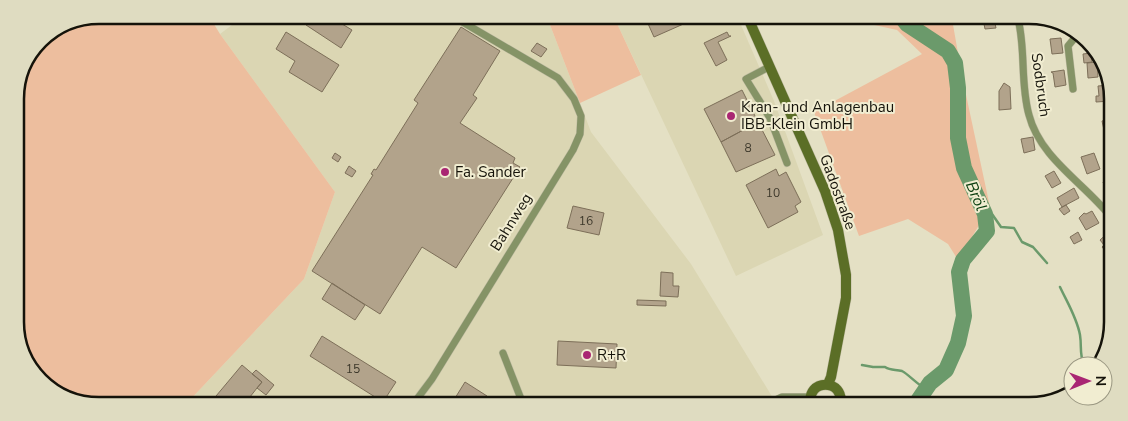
<svg xmlns="http://www.w3.org/2000/svg" width="1128" height="421" font-family="'Nunito Sans',sans-serif">
<style>
.built{fill:#dbd6b3}
.green{fill:#edbe9e}
.lines{fill:none;stroke-linecap:round;stroke-linejoin:round}
.stream{stroke:#6b9a6b;stroke-width:2.5}
.river{stroke:#6b9a6b;stroke-width:16}
.building{fill:#b2a38b;stroke:#7d6f59}
.minor-casing{stroke:#bfbba3;stroke-width:8}
.secondary-casing{stroke:#bfbba3;stroke-width:11}
.minor{stroke:#859366;stroke-width:7}
.secondary{stroke:#5b6e26;stroke-width:10}
.poi-dot{fill:#a92673;stroke:#f1edd1;stroke-width:2}
.labels{text-anchor:middle;dominant-baseline:central;stroke-width:4;stroke-linejoin:round;paint-order:stroke}
.number-label{font-size:12px;fill:#3c372a}
.street-label{font-size:15px;fill:#15130a;stroke:#f1edd1}
.poi-label{font-size:15px;fill:#15130a;stroke:#f1edd1;text-anchor:start}
.water-label{font-size:16px;font-style:italic;fill:#083d0e;stroke:#f1edd1}
.rim{fill:none;stroke:#15130a;stroke-width:2.5}
</style>
<rect width="100%" height="100%" fill="#e4e0c4"/>
<!-- built -->
<path class="built" d="M244,16L547,17L591,132L691,264L776,403L781,405L188,402L304,279L335,192L220,34Z
M614,17L738,18L774,101L823,235L736,276Z"/>
<!-- green -->
<path class="green" d="M98,15L209,16L220,34L335,192L304,279L188,402H72L36,377L17,339L15,93L43,36Z
M547,17H614L641,75L580,103Z
M843,18L952,19L962,76L990,207L958,260L948,244L908,219L859,236L814,112L922,54L897,30Z"/>
<g class="lines">
<!-- stream -->
<path class="stream" d="M932,19L933,20
M984,211L992,214L1001,227L1014,228L1022,242L1033,247L1047,263
M1060,287C1067,302 1077,318 1080,335C1082,348 1079,352 1084,366
M862,365L873,367H885C891,371 896,369 902,371C908,374 918,385 926,389"/>
<!-- river -->
<path class="river" d="M903,19L907,24L948,51L955,63L958,88V138L964,168L985,214L987,231L963,260L959,272L964,316L958,343L946,370L930,383L915,405"/>
</g>
<!-- building -->
<path class="building" d="M312,16H329L352,30L341,48L306,25Z
M645,17L697,18L654,37Z
M983,19H994L996,28L985,29Z
M461,27L500,51L473,95L477,98L460,123L515,158L513,163L520,167L456,268L422,247L380,314L312,271L373,175L371,174L374,169L376,170L418,103L414,100Z
M286,32L339,65L322,92L289,72L295,61L276,49Z
M727,32L729,36H731L718,42L727,60L716,66L704,43Z
M1061,38L1063,53L1052,54L1050,39Z
M537,43L547,49L541,57L531,51Z
M1091,53L1092,62L1084,63L1083,54Z
M1097,62L1098,77L1088,78L1087,63Z
M1064,70L1066,85L1055,87L1053,73L1051,72Z
M1004,83L1010,87L1011,109L999,110V91Z
M1110,85L1111,101L1096,102V96H1099L1098,86Z
M742,90L758,122L721,142L704,109Z
M1112,118V129L1104,130L1102,121Z
M758,122L775,155L736,172L721,142Z
M1033,137L1035,150L1024,153L1021,139Z
M335,153L341,157L338,162L332,158Z
M1094,153L1100,169L1087,174L1081,157Z
M349,166L356,171L352,177L345,173Z
M776,169L779,176L786,172L801,202L795,206L798,212L768,228L746,185Z
M1054,171L1061,183L1052,188L1045,176Z
M1111,180V196L1108,197L1103,182Z
M1074,188L1079,198L1062,207L1057,198Z
M1066,205L1070,211L1064,215L1059,209Z
M573,206L604,213L599,235L567,228Z
M1092,211L1099,223L1086,230L1079,218L1084,213L1086,214Z
M1110,231V251L1107,253L1102,247L1104,245L1100,240Z
M1078,232L1082,240L1074,244L1070,237Z
M661,272L673,273V286H679L678,297L660,296Z
M332,283L365,305L355,320L322,299Z
M637,300L666,301V306L637,305Z
M322,336L396,382L383,402L310,356Z
M558,341L617,344L616,368L557,365Z
M242,365L262,382L257,388L246,402H211Z
M256,370L274,385L266,395L257,388L262,382L252,374Z
M465,382L487,396L482,403H452Z"/>
<g class="lines">
<!-- minor casing -->
<g class="minor-casing">
<path id="minor" d="M1018,19C1026,50 1020,83 1029,115C1040,158 1084,183 1110,216
M769,67L746,79L770,118L787,163
M1073,89L1068,46L1078,34
M503,353L523,404
M414,403L432,379L573,150L580,134L581,116L574,99L558,78L454,17
M765,405L782,397H810"/>
</g>
<!-- secondary casing -->
<g class="secondary-casing">
<path id="secondary" d="M748,18L825,191L838,230L846,275V298L831,377L828,384
M811,405C805,378 846,378 840,405"/>
</g>
<!-- minor -->
<use href="#minor" class="minor"/>
<!-- secondary -->
<use href="#secondary" class="secondary"/>
</g>
<!-- markers -->
<g class="poi-dot">
<circle cx="731" cy="116" r="5"/>
<circle cx="445" cy="172" r="5"/>
<circle cx="587" cy="355" r="5"/>
</g>
<g class="labels">
<!-- number labels -->
<g class="number-label">
<text x="748" y="148">8</text>
<text x="773" y="193">10</text>
<text x="586" y="221">16</text>
<text x="353" y="369">15</text>
</g>
<!-- street labels -->
<g class="street-label">
<text transform="translate(1041 85) rotate(82)">Sodbruch</text>
<text transform="translate(838 192) rotate(70)">Gadostraße</text>
<text transform="translate(511 222) rotate(-58)">Bahnweg</text>
</g>
<!-- poi labels -->
<g class="poi-label">
<text x="741" y="107">Kran- und Anlagenbau<tspan x="741" dy="17">IBB-Klein GmbH</tspan></text>
<text x="455" y="172">Fa. Sander</text>
<text x="597" y="355">R+R</text>
</g>
<!-- water labels -->
<g class="water-label">
<text transform="translate(976 196) rotate(67)">Bröl</text>
</g>
</g>
<!-- crop -->
<path d="M0 0H1128V421H0ZM99 24H1029A75 75 0 0 1 1104 99V322A75 75 0 0 1 1029 397H99A75 75 0 0 1 24 322V99A75 75 0 0 1 99 24Z" fill="#dfdcc1" fill-rule="evenodd"/>
<path class="rim" d="M99 24H1029A75 75 0 0 1 1104 99V322A75 75 0 0 1 1029 397H99A75 75 0 0 1 24 322V99A75 75 0 0 1 99 24Z"/>
<!-- north arrow -->
<g transform="translate(1088 381) rotate(89)"><circle r="24" fill="#f1edd1" stroke="#999681"/>
<path d="M0-4L9 19L0 12L-9 19Z" fill="#a92673"/>
<text y="-8" font-size="14" font-weight="bold" text-anchor="middle" fill="#15130a">N</text>
</g>
</svg>
